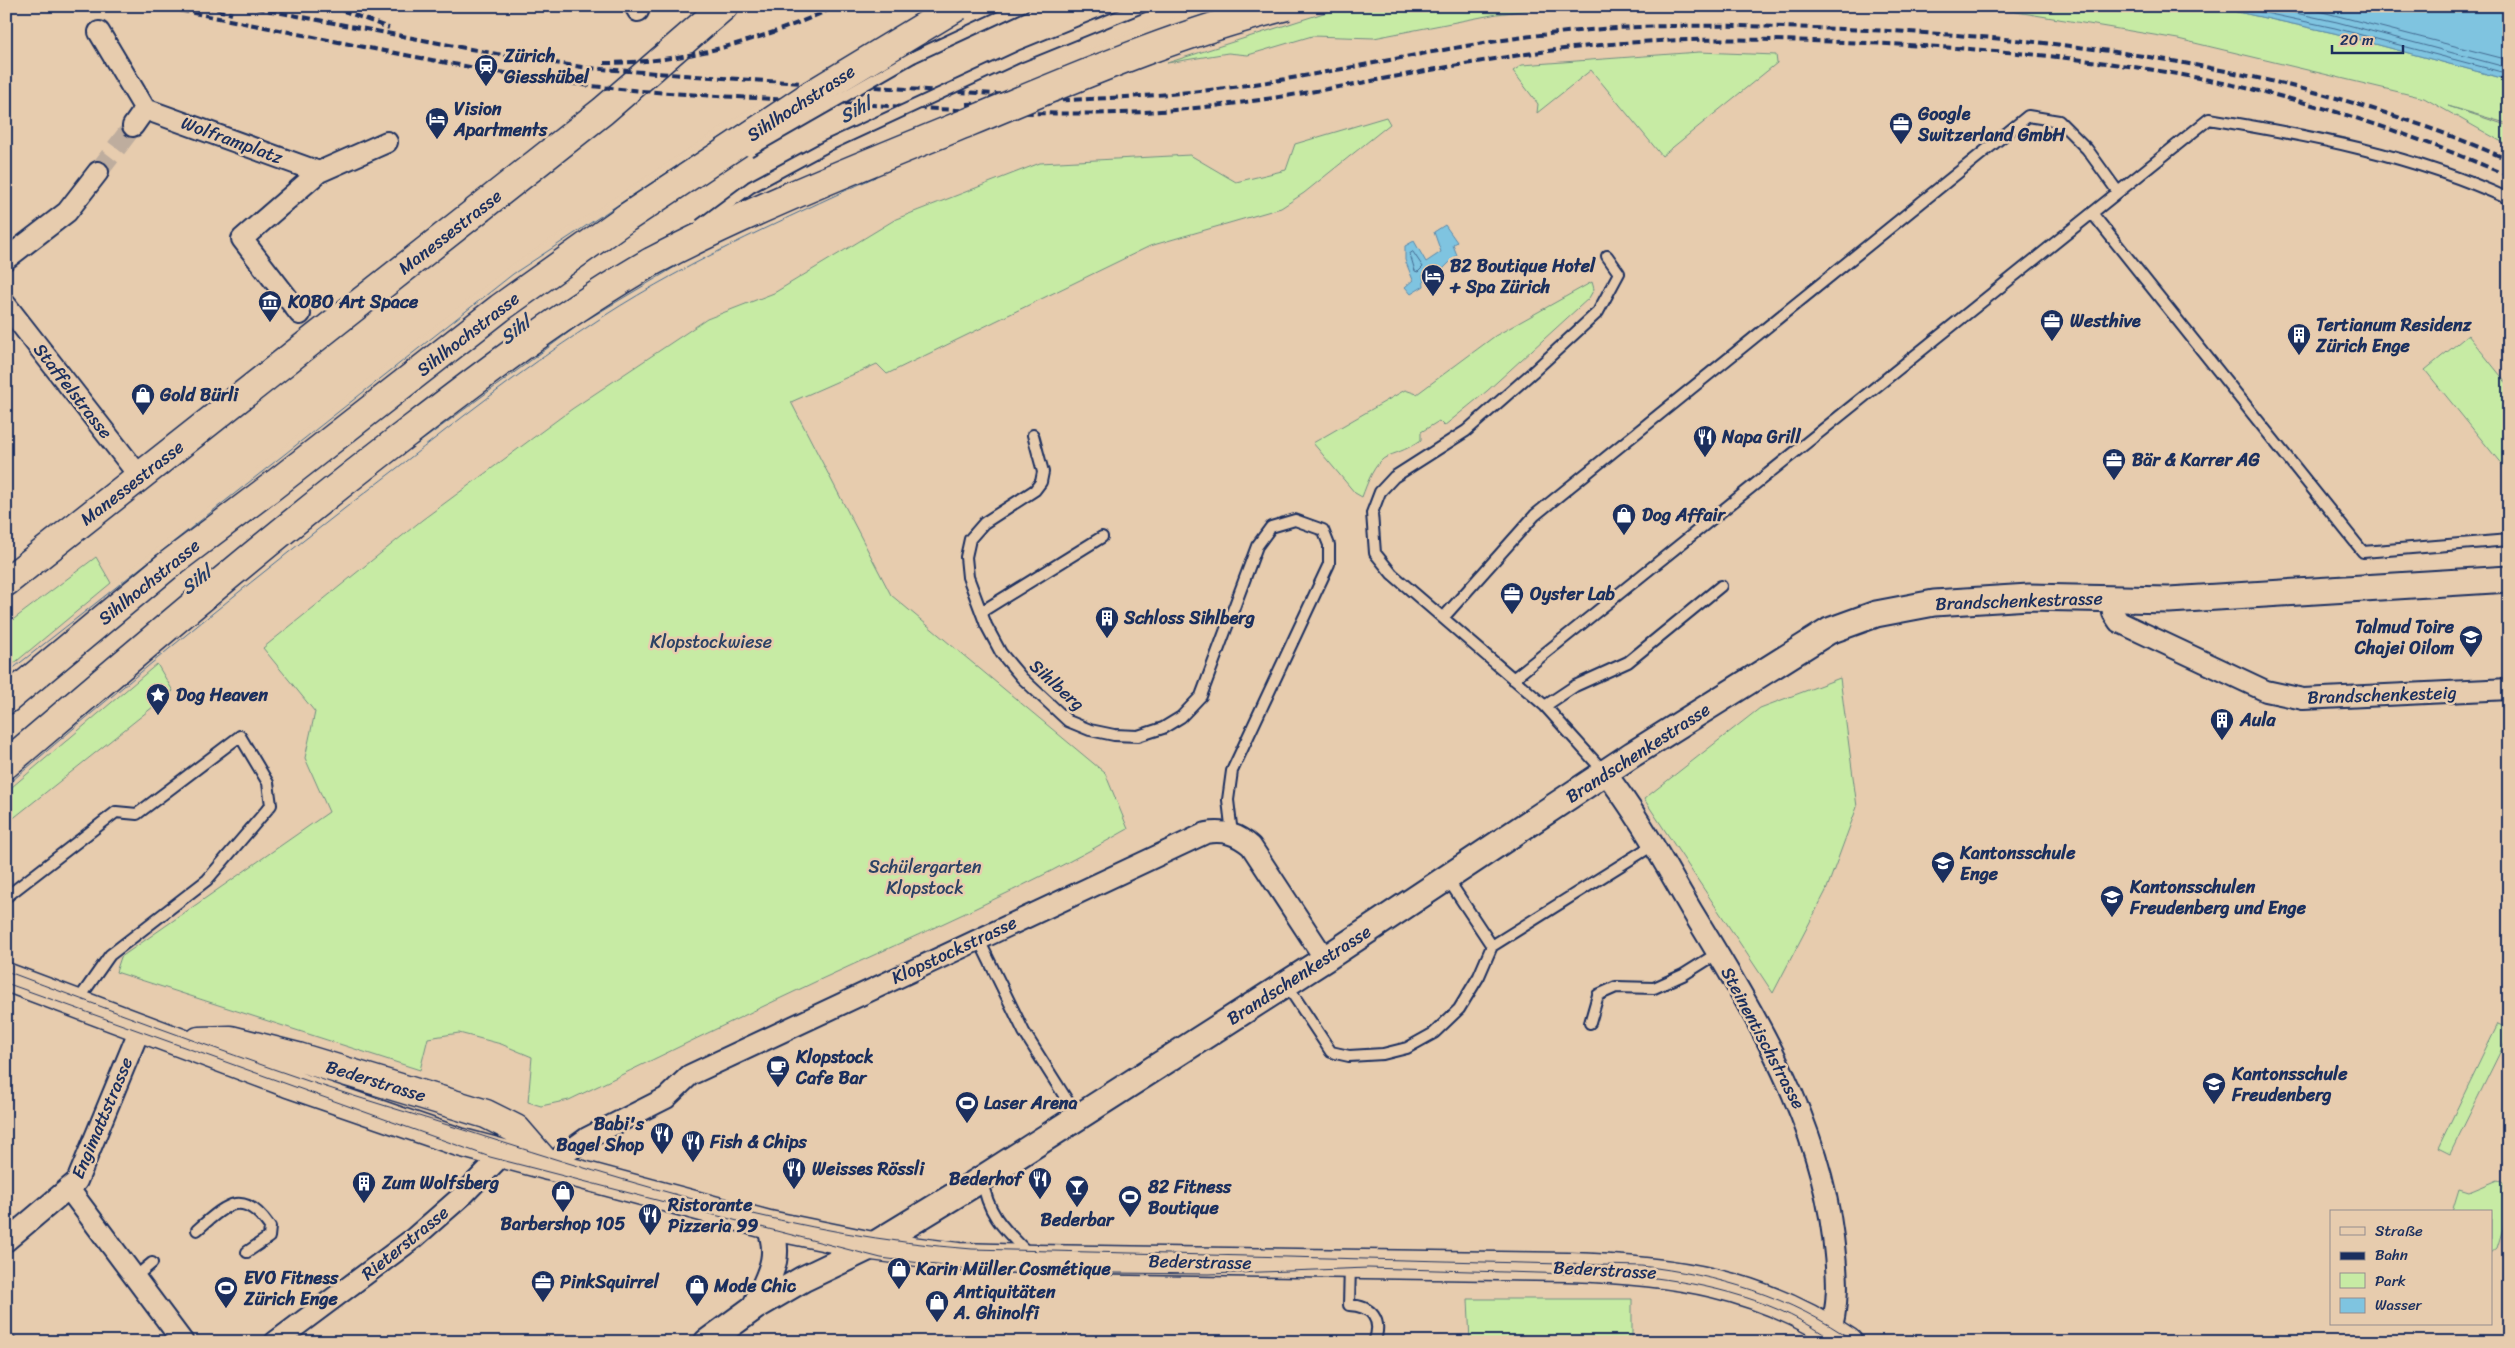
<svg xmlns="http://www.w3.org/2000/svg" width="2515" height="1348" font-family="Sriracha,sans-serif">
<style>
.green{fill:#c7eba4;stroke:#718d81}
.water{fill:#7fc4e0;stroke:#5788ac}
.pier{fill:#e7ccae}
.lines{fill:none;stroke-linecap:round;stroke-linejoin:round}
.shore{stroke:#436b92;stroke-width:1}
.minor-tunnel{stroke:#bead9e;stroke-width:20;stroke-dasharray:20 10;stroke-linecap:butt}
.service-casing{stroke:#1b2f5e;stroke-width:14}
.minor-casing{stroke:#1b2f5e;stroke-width:24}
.tertiary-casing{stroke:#1b2f5e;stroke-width:29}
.secondary-casing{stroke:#1b2f5e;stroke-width:31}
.primary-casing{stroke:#1b2f5e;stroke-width:31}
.motorway-casing{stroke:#1b2f5e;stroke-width:31}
.service{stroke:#e7ccae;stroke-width:10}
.minor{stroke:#e7ccae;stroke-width:20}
.tertiary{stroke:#e7ccae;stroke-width:25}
.secondary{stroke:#e7ccae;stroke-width:28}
.primary{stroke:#e7ccae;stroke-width:28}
.motorway{stroke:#e7ccae;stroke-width:28}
.tram{stroke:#1b2f5e;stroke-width:1}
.rail{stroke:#1b2f5e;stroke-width:4;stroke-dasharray:8 4;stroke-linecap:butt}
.service-bridge-casing{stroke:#1b2f5e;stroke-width:14;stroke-linecap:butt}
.motorway-bridge-casing{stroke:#1b2f5e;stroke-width:31;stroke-linecap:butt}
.service-bridge{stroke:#e7ccae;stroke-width:10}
.motorway-bridge{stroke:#e7ccae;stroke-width:28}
.labels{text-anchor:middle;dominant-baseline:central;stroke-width:5;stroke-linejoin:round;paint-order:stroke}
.poi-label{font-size:18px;font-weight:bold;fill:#1b2f5e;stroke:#e7ccae;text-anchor:start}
.street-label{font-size:18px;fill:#1b2f5e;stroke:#e7ccae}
.park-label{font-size:18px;fill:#2c4265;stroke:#e7ccae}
.water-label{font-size:19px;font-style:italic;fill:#253e6b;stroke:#e7ccae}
</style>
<rect width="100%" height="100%" fill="#e7ccae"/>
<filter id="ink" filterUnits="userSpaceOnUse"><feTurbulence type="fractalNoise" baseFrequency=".02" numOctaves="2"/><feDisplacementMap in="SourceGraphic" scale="10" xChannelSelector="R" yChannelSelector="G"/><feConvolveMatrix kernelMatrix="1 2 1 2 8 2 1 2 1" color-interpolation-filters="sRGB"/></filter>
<g filter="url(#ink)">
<!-- green -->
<path class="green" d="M1353,6H1561L1497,14L1374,38L1312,36L1248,55L1228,53L1167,63L1333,10Z
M1981,6H2210L2334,33L2509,80V124L2448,106L2509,126V146L2424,98L2178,39Z
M1699,52L1776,55L1777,63L1662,156L1591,70L1537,113L1538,104L1513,71L1522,65Z
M1386,117L1390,124L1304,193L1281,208L1150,246L887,374L877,364L791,402L891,595L1105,773L1128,829C1027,888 921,933 815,982C733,1020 651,1061 569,1100L541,1106L528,1102L532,1057L501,1044L459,1033L428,1038L420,1070L116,972L121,957L329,812L305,758L315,712L263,648L422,520L572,409L707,319L774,293L896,219L1040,163L1190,155L1236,182L1286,170L1295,144Z
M1592,282L1594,289L1589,298L1487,391L1444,426L1439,421L1421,432V440C1408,449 1401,451 1388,456C1374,462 1367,484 1362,497L1355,493L1313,443L1405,390L1417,394L1495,336Z
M2468,335L2509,386L2507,471L2425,370Z
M96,557L111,583L6,670V625Z
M157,664L173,691L6,824V792Z
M1840,678L1857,807L1826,891L1773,993L1644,799L1760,708Z
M2498,1024L2509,1029V1034L2450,1154L2438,1148Z
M2498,1180L2504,1183L2509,1209L2497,1248L2491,1253V1212H2452L2459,1189L2469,1192Z
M1468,1299H1632V1342H1470Z"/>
<!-- water -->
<path class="water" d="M2210,6H2509V80L2334,33Z
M1445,225L1457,242L1453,245L1457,255L1436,276L1431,270L1423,275L1424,286L1411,294L1405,287L1413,280L1405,260V246L1414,241L1426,262L1441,252L1434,232Z"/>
<!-- pier -->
<path class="pier" d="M951,6H1193L1194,10L1070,55L1066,61L1068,66L1248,6H1345L1220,40L1097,84L791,215L710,253L650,287L549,352L384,475L119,689L6,785V674L121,578L510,267L763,101Z"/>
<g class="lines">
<!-- shore -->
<path class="shore" d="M2233,6L2335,28L2509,74
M2263,6L2337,22L2509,68
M2299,6L2509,60
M1413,252L1423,267L1418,272L1415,271L1410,254Z
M588,319L680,264
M416,445L576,327
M6,671L11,670L513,274L768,106
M6,786C135,675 266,568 401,465C461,418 522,370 586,328C676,267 776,223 875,177"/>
<!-- minor-tunnel -->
<path class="minor-tunnel" d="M98,172L133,126"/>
<!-- service casing -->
<g class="service-casing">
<path id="service" d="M913,57L1023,6
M2092,213L2363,552L2509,540
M1033,435L1043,472L1041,482L1035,490L984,523L970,539L966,557L968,577L986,625L1001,653L1022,678L1068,721L1090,730L1114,735L1138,736L1163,728L1181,717L1201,696L1257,546L1271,527L1295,520L1323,530L1329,545V564L1232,771L1228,800L1232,834
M981,612L1102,537
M1443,618L1535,515L2028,116L2059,121L2087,149L2118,192
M1513,679L2209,119C2312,136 2413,155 2509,199
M1545,706L1575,686L1628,662L1721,586
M1606,774L1545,706L1392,574L1375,553L1372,513L1380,492L1394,477L1466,431L1533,372L1598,312L1619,273L1607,256
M1447,878L1492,946
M6,897L116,812L137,814L240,736L268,783L271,805L207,880L110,955L77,1002
M978,938L1024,1032L1077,1116
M1286,984L1331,1052L1349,1056L1383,1054L1407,1048L1434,1033L1459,1009L1479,976L1492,946L1653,845
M1590,1023L1598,995L1616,987L1654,988L1683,975L1718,953
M982,1179C988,1215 1003,1228 1028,1253
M197,1230C227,1204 243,1188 270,1227L269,1237L247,1252
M1350,1265L1349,1305C1372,1306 1383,1320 1374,1342
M135,1277L152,1263
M10,1341L11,1342"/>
</g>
<!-- minor casing -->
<g class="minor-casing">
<path id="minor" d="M635,6L638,11
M99,32L145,109
M133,126L145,109L319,172L387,142
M6,259L67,212L98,172
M6,305L140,477
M300,314L242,239L319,172
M2111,597L2113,613L2119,622L2266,691L2303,699L2509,689
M1606,774C1639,816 1665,865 1692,911C1754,1013 1818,1116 1833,1237C1838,1278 1840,1302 1828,1342
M548,1166L587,1138L666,1098L690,1075L1206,833C1224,830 1237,834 1251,846L1325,959
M69,1189L183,1342
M6,1241L77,1181L141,1026
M275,1342L414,1238L463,1195L503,1154"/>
</g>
<!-- tertiary casing -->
<g class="tertiary-casing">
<path id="tertiary" d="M755,1307C768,1277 783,1258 769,1225
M707,1342L755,1307L803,1279L872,1246L972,1185L1325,959L1633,754L1829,631L1876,614L1934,603L2029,597L2169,600L2509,579"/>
</g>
<!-- secondary casing -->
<g class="secondary-casing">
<path id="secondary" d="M6,977L288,1083L459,1142L769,1225L872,1246L958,1257L1034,1259L1568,1267C1673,1270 1759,1282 1848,1342
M199,1041L231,1040L298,1057L486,1114L516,1129L548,1166"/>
</g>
<!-- primary casing -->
<g class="primary-casing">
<path id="primary" d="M6,582L603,111L724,6"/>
</g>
<!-- motorway casing -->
<g class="motorway-casing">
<path id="motorway" d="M6,700L167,566L270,488L500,308L626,218
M6,764C140,650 273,535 412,429C490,369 566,311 651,262"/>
</g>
<!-- service -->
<use href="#service" class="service"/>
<!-- minor -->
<use href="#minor" class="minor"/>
<!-- tertiary -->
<use href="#tertiary" class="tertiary"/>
<!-- secondary -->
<use href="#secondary" class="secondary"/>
<!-- primary -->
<use href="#primary" class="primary"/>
<!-- motorway -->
<use href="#motorway" class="motorway"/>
<!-- tram -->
<path class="tram" d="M6,971C107,1009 209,1047 311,1082C364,1100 417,1115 470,1132C635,1185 799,1236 972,1249L1641,1266C1718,1275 1790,1296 1855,1342
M6,983L490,1157L881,1258L968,1269L1114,1273L1209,1274L1368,1268L1640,1276C1709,1284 1778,1300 1835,1342"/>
<!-- rail -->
<path class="rail" d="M157,6C294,32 431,63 569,83C648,94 728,96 808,101C911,107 1015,116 1119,113C1275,109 1426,64 1581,47C1668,37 1757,39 1844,42C1991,48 2141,60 2283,97C2361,117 2435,144 2509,176
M205,6L232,14
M245,6L497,54L588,68L751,80L1012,95
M331,6L389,28
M604,63C685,63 764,40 837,6
M966,104C1055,100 1145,99 1233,87C1353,71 1470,39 1590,30C1673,23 1758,26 1842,29C2069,37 2299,67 2509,160"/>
<!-- service-bridge casing -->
<g class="service-bridge-casing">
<path id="service-bridge" d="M749,151L913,57
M700,225L751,187L827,146L1021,56L1144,6"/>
</g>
<!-- motorway-bridge casing -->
<g class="motorway-bridge-casing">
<path id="motorway-bridge" d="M626,218L814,93L958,6
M651,262C754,208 862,166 969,122C1073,79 1177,33 1287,6"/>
</g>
<!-- service-bridge -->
<use href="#service-bridge" class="service-bridge"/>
<!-- motorway-bridge -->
<use href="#motorway-bridge" class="motorway-bridge"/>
</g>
</g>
<!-- icons -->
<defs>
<g id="station-pin" transform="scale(1.25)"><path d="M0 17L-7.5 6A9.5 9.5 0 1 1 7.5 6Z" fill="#1b2f5e" stroke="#e7ccae"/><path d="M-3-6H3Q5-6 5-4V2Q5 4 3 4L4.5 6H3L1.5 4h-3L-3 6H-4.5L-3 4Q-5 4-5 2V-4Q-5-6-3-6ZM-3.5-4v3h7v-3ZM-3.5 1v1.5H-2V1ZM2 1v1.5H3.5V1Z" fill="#fff"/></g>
<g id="hotel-pin" transform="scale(1.25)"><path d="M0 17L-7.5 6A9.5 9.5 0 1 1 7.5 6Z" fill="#1b2f5e" stroke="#e7ccae"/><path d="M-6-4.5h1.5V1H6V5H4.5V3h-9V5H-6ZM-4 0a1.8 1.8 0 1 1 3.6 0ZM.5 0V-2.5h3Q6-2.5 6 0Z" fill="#fff"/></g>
<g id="office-pin" transform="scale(1.25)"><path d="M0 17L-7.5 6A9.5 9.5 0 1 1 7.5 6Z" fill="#1b2f5e" stroke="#e7ccae"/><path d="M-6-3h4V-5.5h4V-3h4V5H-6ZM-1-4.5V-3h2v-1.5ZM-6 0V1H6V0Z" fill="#fff"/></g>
<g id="museum-pin" transform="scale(1.25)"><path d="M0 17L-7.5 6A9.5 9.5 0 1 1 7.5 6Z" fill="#1b2f5e" stroke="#e7ccae"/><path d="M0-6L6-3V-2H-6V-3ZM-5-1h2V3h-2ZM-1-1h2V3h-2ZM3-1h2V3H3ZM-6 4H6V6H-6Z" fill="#fff"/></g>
<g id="building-pin" transform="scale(1.25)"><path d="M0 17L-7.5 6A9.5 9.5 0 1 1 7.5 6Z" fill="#1b2f5e" stroke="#e7ccae"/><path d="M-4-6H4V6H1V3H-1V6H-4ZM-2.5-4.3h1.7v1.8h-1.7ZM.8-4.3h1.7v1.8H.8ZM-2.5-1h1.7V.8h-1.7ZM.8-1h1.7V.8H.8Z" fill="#fff"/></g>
<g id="shop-pin" transform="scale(1.25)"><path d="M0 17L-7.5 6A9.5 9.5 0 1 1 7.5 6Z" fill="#1b2f5e" stroke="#e7ccae"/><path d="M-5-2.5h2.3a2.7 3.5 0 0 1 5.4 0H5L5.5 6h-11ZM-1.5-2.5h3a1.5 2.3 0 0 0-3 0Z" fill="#fff"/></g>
<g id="restaurant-pin" transform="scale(1.25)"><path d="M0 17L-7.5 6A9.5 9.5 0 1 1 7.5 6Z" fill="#1b2f5e" stroke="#e7ccae"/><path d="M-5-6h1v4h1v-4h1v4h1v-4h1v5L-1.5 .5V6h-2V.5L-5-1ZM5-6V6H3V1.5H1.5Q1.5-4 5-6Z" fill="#fff"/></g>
<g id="school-pin" transform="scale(1.25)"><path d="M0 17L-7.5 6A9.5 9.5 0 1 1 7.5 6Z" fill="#1b2f5e" stroke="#e7ccae"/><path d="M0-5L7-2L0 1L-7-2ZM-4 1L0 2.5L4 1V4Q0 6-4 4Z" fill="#fff"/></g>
<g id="sight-pin" transform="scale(1.25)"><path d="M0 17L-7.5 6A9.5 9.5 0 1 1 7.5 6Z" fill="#1b2f5e" stroke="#e7ccae"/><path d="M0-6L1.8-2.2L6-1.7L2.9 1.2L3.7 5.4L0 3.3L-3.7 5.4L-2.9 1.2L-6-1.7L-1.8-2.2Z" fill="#fff"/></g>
<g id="cafe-pin" transform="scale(1.25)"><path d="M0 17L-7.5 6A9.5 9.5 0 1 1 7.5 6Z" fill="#1b2f5e" stroke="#e7ccae"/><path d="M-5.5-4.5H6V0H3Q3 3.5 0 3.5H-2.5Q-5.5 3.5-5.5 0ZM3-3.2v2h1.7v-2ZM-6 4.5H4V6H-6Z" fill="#fff"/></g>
<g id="stadium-pin" transform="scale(1.25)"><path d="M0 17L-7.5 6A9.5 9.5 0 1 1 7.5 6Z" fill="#1b2f5e" stroke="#e7ccae"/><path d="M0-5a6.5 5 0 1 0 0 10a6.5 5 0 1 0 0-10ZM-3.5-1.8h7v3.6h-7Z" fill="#fff"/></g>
<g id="bar-pin" transform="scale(1.25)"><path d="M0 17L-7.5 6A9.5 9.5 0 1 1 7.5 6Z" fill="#1b2f5e" stroke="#e7ccae"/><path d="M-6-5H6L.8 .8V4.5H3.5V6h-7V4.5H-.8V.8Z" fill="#fff"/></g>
</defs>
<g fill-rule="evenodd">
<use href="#station-pin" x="486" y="66"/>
<use href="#hotel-pin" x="437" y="119"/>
<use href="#office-pin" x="1901" y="124"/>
<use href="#hotel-pin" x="1433" y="276"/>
<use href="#museum-pin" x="270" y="302"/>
<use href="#office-pin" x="2052" y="321"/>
<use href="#building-pin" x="2299" y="335"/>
<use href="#shop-pin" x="143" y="395"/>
<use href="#restaurant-pin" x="1705" y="437"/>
<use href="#office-pin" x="2114" y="460"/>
<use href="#shop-pin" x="1624" y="515"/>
<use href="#office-pin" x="1512" y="594"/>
<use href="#building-pin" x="1107" y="618"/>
<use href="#school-pin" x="2471" y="637"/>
<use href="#sight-pin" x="158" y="695"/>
<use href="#building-pin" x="2222" y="720"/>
<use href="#school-pin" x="1943" y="863"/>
<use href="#school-pin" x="2112" y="897"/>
<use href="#cafe-pin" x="778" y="1067"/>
<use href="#school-pin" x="2214" y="1084"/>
<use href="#stadium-pin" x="967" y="1103"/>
<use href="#restaurant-pin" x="662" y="1134"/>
<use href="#restaurant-pin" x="693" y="1142"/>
<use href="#restaurant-pin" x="794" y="1169"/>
<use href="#restaurant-pin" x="1040" y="1179"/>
<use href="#building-pin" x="364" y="1183"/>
<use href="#bar-pin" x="1077" y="1187"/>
<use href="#shop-pin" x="563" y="1192"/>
<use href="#stadium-pin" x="1130" y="1197"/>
<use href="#restaurant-pin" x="650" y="1215"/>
<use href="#shop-pin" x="899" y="1269"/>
<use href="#office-pin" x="543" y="1282"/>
<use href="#shop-pin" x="697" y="1286"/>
<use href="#stadium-pin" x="226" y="1288"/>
<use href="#shop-pin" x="937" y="1302"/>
</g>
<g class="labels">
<!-- poi labels -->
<g class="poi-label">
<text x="504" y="56">Zürich<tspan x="504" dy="21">Giesshübel</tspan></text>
<text x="454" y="109">Vision<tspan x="454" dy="21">Apartments</tspan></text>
<text x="1918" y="114">Google<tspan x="1918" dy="21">Switzerland GmbH</tspan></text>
<text x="1450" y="266">B2 Boutique Hotel<tspan x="1450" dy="21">+ Spa Zürich</tspan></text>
<text x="288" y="302">KOBO Art Space</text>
<text x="2070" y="321">Westhive</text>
<text x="2316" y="325">Tertianum Residenz<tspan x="2316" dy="21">Zürich Enge</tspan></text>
<text x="160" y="395">Gold Bürli</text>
<text x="1722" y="437">Napa Grill</text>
<text x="2132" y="460">Bär &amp; Karrer AG</text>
<text x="1642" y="515">Dog Affair</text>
<text x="1530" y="594">Oyster Lab</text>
<text x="1124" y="618">Schloss Sihlberg</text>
<text x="2454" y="627" text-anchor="end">Talmud Toire<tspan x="2454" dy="21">Chajei Oilom</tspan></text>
<text x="176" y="695">Dog Heaven</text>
<text x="2240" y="720">Aula</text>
<text x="1960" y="853">Kantonsschule<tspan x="1960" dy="21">Enge</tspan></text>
<text x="2130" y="887">Kantonsschulen<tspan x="2130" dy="21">Freudenberg und Enge</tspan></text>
<text x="796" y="1057">Klopstock<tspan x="796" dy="21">Cafe Bar</tspan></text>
<text x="2232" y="1074">Kantonsschule<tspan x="2232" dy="21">Freudenberg</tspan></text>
<text x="984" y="1103">Laser Arena</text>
<text x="644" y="1124" text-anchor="end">Babi's<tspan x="644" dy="21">Bagel Shop</tspan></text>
<text x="710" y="1142">Fish &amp; Chips</text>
<text x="812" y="1169">Weisses Rössli</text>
<text x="1022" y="1179" text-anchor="end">Bederhof</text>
<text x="382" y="1183">Zum Wolfsberg</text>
<text x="1148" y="1187">82 Fitness<tspan x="1148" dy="21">Boutique</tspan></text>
<text x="668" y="1205">Ristorante<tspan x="668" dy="21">Pizzeria 99</tspan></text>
<text x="1077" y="1220" text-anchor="middle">Bederbar</text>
<text x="563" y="1224" text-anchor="middle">Barbershop 105</text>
<text x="916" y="1269">Karin Müller Cosmétique</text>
<text x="244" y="1278">EVO Fitness<tspan x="244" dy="21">Zürich Enge</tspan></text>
<text x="560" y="1282">PinkSquirrel</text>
<text x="714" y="1286">Mode Chic</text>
<text x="954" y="1292">Antiquitäten<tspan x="954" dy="21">A. Ghinolfi</tspan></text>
</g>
<!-- street labels -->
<g class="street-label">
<text transform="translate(801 103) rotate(-33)">Sihlhochstrasse</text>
<text transform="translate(232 140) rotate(20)">Wolframplatz</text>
<text transform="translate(450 232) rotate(-38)">Manessestrasse</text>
<text transform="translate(468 334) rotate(-38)">Sihlhochstrasse</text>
<text transform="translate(73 391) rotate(52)">Staffelstrasse</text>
<text transform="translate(132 483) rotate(-38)">Manessestrasse</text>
<text transform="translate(149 582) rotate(-39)">Sihlhochstrasse</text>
<text transform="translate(2019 601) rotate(-2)">Brandschenkestrasse</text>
<text transform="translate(1057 685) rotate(42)">Sihlberg</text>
<text transform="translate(2382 695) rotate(-2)">Brandschenkesteig</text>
<text transform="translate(1638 753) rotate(-33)">Brandschenkestrasse</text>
<text transform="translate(954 950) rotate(-25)">Klopstockstrasse</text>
<text transform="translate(1299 975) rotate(-33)">Brandschenkestrasse</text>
<text transform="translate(1763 1038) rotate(62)">Steinentischstrasse</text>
<text transform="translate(376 1081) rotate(17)">Bederstrasse</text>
<text transform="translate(102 1118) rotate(-67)">Engimattstrasse</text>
<text transform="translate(405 1243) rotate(-39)">Rieterstrasse</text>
<text transform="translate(1200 1262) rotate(1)">Bederstrasse</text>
<text transform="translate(1605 1270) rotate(3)">Bederstrasse</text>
</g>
<!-- park labels -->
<g class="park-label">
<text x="711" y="642">Klopstockwiese</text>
<text x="925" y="867">Schülergarten<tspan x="925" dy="21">Klopstock</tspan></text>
</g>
<!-- water labels -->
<g class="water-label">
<text transform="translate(855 110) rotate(-28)">Sihl</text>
<text transform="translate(515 330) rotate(-38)">Sihl</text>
<text transform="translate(196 580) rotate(-38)">Sihl</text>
</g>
</g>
<!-- margin -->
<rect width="2515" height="1348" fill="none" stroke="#e7ccae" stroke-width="25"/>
<rect x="12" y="12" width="2490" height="1323" fill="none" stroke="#1b2f5e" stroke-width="2" filter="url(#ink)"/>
<!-- legend -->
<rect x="2330" y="1210" width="162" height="115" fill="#e7ccae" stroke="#958d8e"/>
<rect x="2340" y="1227" width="25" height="8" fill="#e7ccae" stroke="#958d8e"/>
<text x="2375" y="1236" font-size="15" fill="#1b2f5e">Straße</text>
<rect x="2340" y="1252" width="25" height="8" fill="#1b2f5e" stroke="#958d8e"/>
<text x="2375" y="1260" font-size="15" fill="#1b2f5e">Bahn</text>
<rect x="2340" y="1273" width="25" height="15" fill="#c7eba4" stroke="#958d8e"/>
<text x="2375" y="1286" font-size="15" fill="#1b2f5e">Park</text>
<rect x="2340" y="1298" width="25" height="15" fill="#7fc4e0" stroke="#958d8e"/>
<text x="2375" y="1310" font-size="15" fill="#1b2f5e">Wasser</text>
<!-- scale -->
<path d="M2332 45v8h71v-8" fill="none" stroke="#1b2f5e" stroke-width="2.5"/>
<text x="2340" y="45" font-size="15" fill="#1b2f5e" stroke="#e7ccae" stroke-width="4" paint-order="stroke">20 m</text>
</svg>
